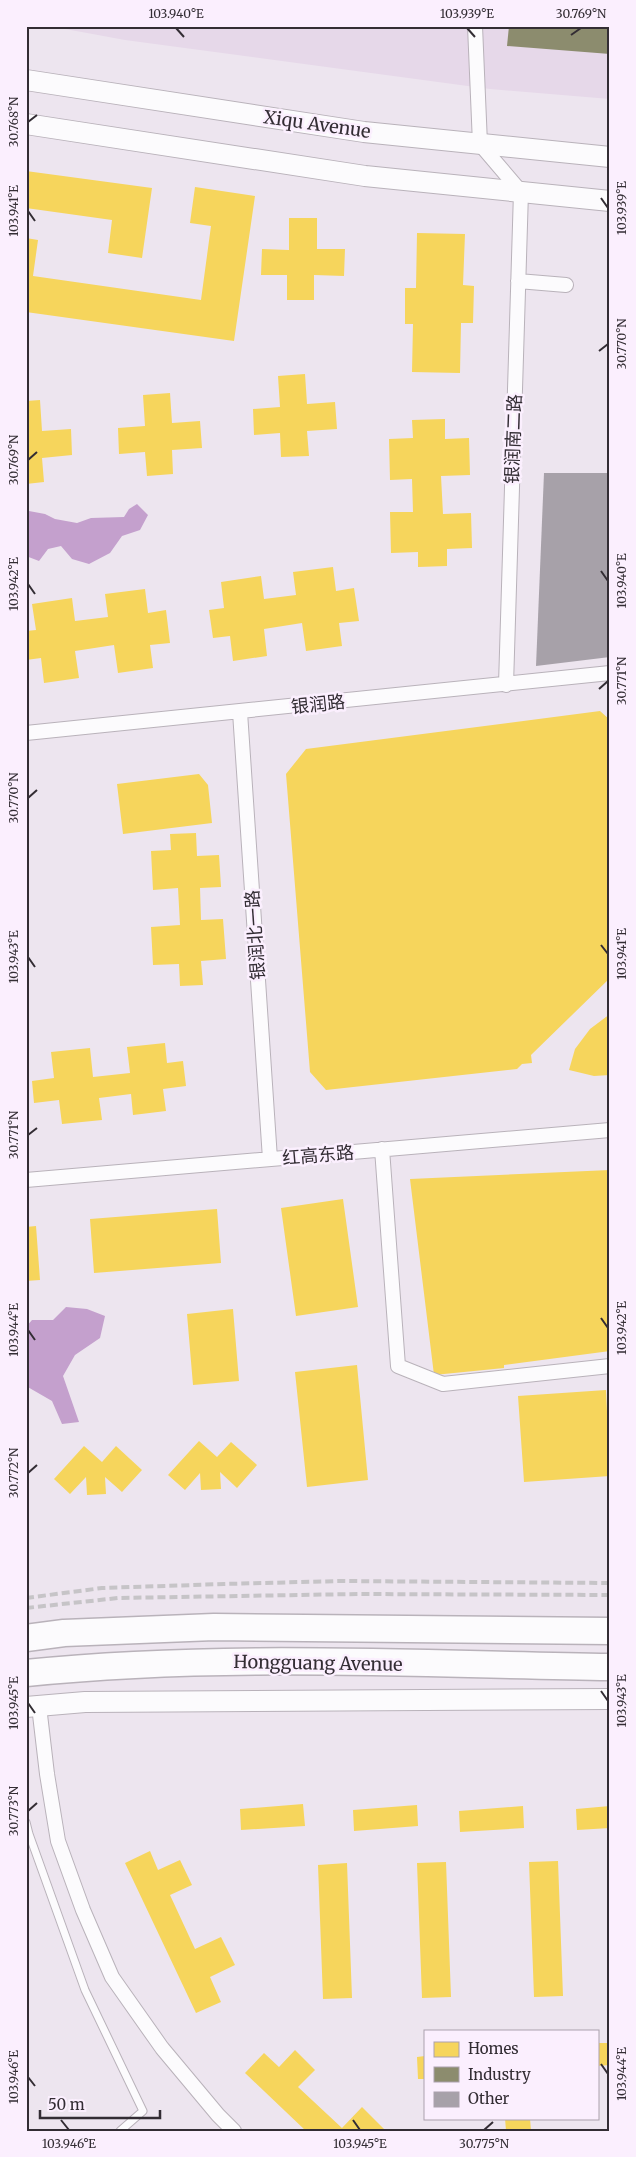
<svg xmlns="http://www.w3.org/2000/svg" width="636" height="2157" font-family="Merriweather,'Noto Sans SC',serif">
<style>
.built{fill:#e6d8e9}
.water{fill:#c4a0cd}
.homes{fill:#f6d55c}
.industry{fill:#8c8c6e}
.building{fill:#a7a1a9}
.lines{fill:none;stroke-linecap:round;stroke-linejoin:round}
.lane-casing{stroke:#b9b2ba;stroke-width:9}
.street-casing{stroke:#b9b2ba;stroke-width:16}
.secondary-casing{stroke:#b9b2ba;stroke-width:22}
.highway-casing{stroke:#b9b2ba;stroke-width:29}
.lane{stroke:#fcfbfd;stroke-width:7}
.street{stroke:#fcfbfd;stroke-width:14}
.secondary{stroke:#fcfbfd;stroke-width:20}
.highway{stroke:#fcfbfd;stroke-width:26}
.rail{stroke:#c6c4c7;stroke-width:4;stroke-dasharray:8 4;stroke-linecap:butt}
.ticks{fill:none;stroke:#332d34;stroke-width:2}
.labels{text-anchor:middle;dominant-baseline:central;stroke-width:5;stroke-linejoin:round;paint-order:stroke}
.street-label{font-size:18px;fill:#332d34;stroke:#fbeffe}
.neatline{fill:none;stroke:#332d34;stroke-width:2}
.ticks-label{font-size:12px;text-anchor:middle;fill:#332d34}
</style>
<rect width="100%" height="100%" fill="#ede5ef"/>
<!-- built -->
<path class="built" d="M49,26H610V99L490,89L125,40Z"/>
<!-- water -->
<path class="water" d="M137,504L148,515L140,530L122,536L110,553L89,564L72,559L61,546L48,549L39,561L26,556V513L29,511L45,514L55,519L77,523L91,518L124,517L129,509Z
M66,1307L87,1309L105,1316L100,1338L75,1355L63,1376L79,1422L62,1424L52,1401L26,1386V1327L32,1320H53Z"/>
<!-- homes -->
<path class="homes" d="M26,171L152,188L142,258L108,253L112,220L26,208Z
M195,187L255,196L234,341L26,312V238L38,240L33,276L201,300L211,226L190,223Z
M289,218H317V249H345L344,276L314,275V300H287V275H261L262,249L289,250Z
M417,233L465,234L463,285L474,286L473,323H461L460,373L412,372L413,324H405V288H416Z
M305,374L307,404L335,402L337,429L307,431L309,456L281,457L280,433L254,435L253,409L280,407L278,376Z
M170,393L172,423L200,421L202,448L172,450L173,474L147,476L145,452L119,454L118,428L145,426L143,395Z
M40,400L42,431L71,429L72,455L42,458L44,482L26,484V401Z
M445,419V439L469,438L470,475L441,476L443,514L471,513L472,548L447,549V566L418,567V552L391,553L390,512H413L412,479L390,480L389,439L413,438L412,420Z
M333,567L336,591L354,588L359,621L339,623L342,646L306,651L302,623L264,629L267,656L233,661L230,636L213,638L209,610L224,608L221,582L261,576L264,599L296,595L293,572Z
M145,589L148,613L166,610L170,643L150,645L153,668L118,673L114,645L75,651L79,678L44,683L41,658L26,660V631L36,630L32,604L72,598L75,621L108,617L105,594Z
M600,711L610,720V978L531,1055L532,1063L522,1064L517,1069L326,1090L310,1072L286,774L306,749Z
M199,774L208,785L212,823L123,834L117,784Z
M196,833L197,856L219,855L221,887L200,888L201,920L223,919L226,959L201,961L203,985L180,986L179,964L153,965L151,927L180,925L178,888L153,890L151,851L171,850L170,834Z
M610,1014V1075L594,1076L569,1070L575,1049L590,1029Z
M165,1043L167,1063L183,1061L186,1086L163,1089L166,1111L133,1115L131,1094L99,1098L102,1120L62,1124L59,1100L34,1103L32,1081L54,1078L51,1052L90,1048L93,1077L130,1073L127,1047Z
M610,1170V1351L504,1365V1368L434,1375L410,1179Z
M343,1199L358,1307L296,1316L281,1208Z
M217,1209L221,1263L94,1273L90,1219Z
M36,1226L40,1280L26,1281V1227Z
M233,1309L239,1381L193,1385L187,1314Z
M357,1365L368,1480L307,1487L295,1372Z
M606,1390L610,1476L524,1482L518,1396Z
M199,1441L217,1457L231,1442L257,1465L237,1488L220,1472L221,1489L201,1490L200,1473L185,1490L168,1475Z
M84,1446L102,1462L116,1446L142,1470L122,1492L105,1477L106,1494L87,1495L86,1477L70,1494L54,1479Z
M303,1804L305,1826L241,1830L240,1809Z
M417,1805L418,1826L354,1831L353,1810Z
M523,1806L524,1828L460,1832L459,1811Z
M610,1806V1828L577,1830L576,1809Z
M150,1851L158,1870L180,1860L192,1885L170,1895L195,1949L221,1937L235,1965L210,1977L221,2002L196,2013L125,1863Z
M558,1861L563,1996L534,1997L529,1862Z
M446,1862L451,1997L422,1998L417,1863Z
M347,1863L352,1998L323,1999L318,1865Z
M597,2043H610V2065L597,2066Z
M295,2050L315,2070L298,2087L342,2128L362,2107L384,2129L382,2131H306L245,2073L264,2053L279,2067Z
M425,2056V2079H418L417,2057Z
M505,2118H530L531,2131H506Z"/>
<!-- industry -->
<path class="industry" d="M509,26H610V54L507,46Z"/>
<!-- building -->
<path class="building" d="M544,473H610V657L536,666Z"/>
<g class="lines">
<!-- lane casing -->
<g class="lane-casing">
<path id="lane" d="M26,1822L29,1834L85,1990L143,2111L120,2131"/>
</g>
<!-- street casing -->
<g class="street-casing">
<path id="street" d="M475,26L480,144L521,192L506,685
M518,281L566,285
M240,712L270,1159
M26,733L610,673
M382,1149L398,1366L443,1384L610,1366
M26,1180L610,1130
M39,1706L47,1774L58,1841L83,1910L112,1977L162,2048L218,2115L234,2131"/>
</g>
<!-- secondary casing -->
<g class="secondary-casing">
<path id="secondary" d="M26,80L364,132L610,157
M26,124L365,176L610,201
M26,1707L85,1702L610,1699"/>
</g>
<!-- highway casing -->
<g class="highway-casing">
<path id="highway" d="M26,1638L64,1633L214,1627L610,1631
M26,1673C220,1653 416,1664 610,1667"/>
</g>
<!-- lane -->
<use href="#lane" class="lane"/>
<!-- street -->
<use href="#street" class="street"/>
<!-- secondary -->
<use href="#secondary" class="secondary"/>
<!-- highway -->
<use href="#highway" class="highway"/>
<!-- rail -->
<path class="rail" d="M26,1598L102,1588L224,1584L341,1581L610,1583
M26,1608L118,1598L359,1594L610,1595"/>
</g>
<!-- ticks -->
<path class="ticks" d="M176,28L184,37M467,28L475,37M571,35L581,28M28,122L37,115M601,198L608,208M28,211L35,221M599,351L608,344M28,460L37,452M601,571L608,581M28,584L35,594M599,689L608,681M28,798L37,790M601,945L608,954M28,957L35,967M28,1135L37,1128M601,1318L608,1328M28,1330L35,1340M28,1473L37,1465M601,1691L608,1701M28,1703L35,1713M28,1811L37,1803M601,2064L608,2074M28,2077L35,2086M61,2120L69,2130M353,2120L360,2130M484,2130L493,2122"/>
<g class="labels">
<!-- street labels -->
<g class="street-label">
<text transform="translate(317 124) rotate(8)">Xiqu Avenue</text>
<text transform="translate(513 439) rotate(-88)">银润南二路</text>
<text transform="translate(318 704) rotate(-6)">银润路</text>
<text transform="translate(255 935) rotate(-94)">银润北一路</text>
<text transform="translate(318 1155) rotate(-5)">红高东路</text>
<text transform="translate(318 1663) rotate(1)">Hongguang Avenue</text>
</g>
</g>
<!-- border -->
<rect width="636" height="2157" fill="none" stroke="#fbeffe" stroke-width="55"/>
<!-- legend -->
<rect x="424" y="2030" width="175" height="90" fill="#fbeffe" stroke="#aba1ad"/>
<rect x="434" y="2042" width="25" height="15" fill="#f6d55c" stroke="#aba1ad"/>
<text x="468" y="2054" font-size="15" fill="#332d34">Homes</text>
<rect x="434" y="2067" width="25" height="15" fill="#8c8c6e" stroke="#aba1ad"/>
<text x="468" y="2080" font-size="15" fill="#332d34">Industry</text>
<rect x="434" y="2092" width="25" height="15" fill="#a7a1a9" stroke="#aba1ad"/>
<text x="468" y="2104" font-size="15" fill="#332d34">Other</text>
<!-- scale -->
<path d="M40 2110v8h120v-8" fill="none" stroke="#332d34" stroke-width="2.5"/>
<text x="48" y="2110" font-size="15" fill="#332d34" stroke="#fbeffe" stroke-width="4" paint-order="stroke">50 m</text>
<rect x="28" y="28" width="580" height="2102" class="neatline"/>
<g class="ticks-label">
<text x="176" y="18">103.940°E</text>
<text x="467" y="18">103.939°E</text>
<text x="581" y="18">30.769°N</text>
<text transform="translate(14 122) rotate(-90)" y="4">30.768°N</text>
<text transform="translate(622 208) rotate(-90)" y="4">103.939°E</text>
<text transform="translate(14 211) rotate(-90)" y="4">103.941°E</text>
<text transform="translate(622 344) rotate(-90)" y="4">30.770°N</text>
<text transform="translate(14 460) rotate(-90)" y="4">30.769°N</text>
<text transform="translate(622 581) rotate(-90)" y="4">103.940°E</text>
<text transform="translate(14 584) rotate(-90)" y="4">103.942°E</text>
<text transform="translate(622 681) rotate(-90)" y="4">30.771°N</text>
<text transform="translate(14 798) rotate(-90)" y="4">30.770°N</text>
<text transform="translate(622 954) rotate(-90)" y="4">103.941°E</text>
<text transform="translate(14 957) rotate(-90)" y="4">103.943°E</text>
<text transform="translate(14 1135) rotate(-90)" y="4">30.771°N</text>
<text transform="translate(622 1328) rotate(-90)" y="4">103.942°E</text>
<text transform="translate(14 1330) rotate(-90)" y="4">103.944°E</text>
<text transform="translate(14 1473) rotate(-90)" y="4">30.772°N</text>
<text transform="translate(622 1701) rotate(-90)" y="4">103.943°E</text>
<text transform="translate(14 1703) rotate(-90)" y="4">103.945°E</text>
<text transform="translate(14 1811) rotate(-90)" y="4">30.773°N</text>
<text transform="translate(622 2074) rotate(-90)" y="4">103.944°E</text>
<text transform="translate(14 2077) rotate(-90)" y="4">103.946°E</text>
<text x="69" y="2148">103.946°E</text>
<text x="360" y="2148">103.945°E</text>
<text x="484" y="2148">30.775°N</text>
</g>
</svg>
